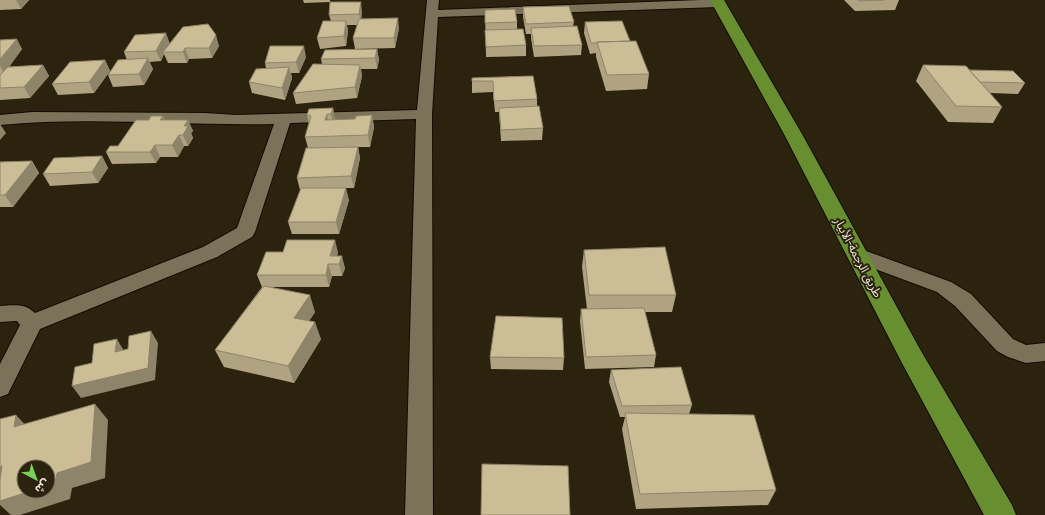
<svg xmlns="http://www.w3.org/2000/svg" width="1045" height="515" font-family="Barlow,'Noto Sans Arabic',sans-serif">
<style>
.lines{fill:none;stroke-linecap:round;stroke-linejoin:round}
.minor-casing{stroke:#130c00;stroke-width:2}
.trunk-casing{stroke:#130c00;stroke-width:2}
.minor{fill:#7b725a;fill-rule:evenodd}
.trunk{fill:#678e2f;fill-rule:evenodd}
.wall{fill:#afa381}
.shaded-wall{fill:#8e8469}
.building{fill:#cbbd96;stroke:#8e8469}
.labels{text-anchor:middle;dominant-baseline:central;stroke-width:4;stroke-linejoin:round;paint-order:stroke}
.street-label{font-size:12px;fill:#eae5d8;stroke:#2b230e}
</style>
<rect width="100%" height="100%" fill="#2b230e"/>
<g class="lines">
<!-- minor casing -->
<g class="minor-casing">
<path id="minor" d="M427,0H439L438,10L701,0H721L724,3L722,6L718,7L438,17L432,114L433,515H405L416,119L290,123L255,232L252,237L217,257L40,329L8,394L0,397V364L20,325L17,321L0,322V306C14,305 25,303 35,313L203,247L237,228L274,124C183,126 91,116 0,125V115L32,112L205,113L236,115L417,110Z
M858,248L951,282L971,294L1013,339L1026,345L1045,343V361L1026,363L1008,357L997,351L955,306L937,292L851,260L848,255L851,250Z"/>
</g>
<!-- trunk casing -->
<g class="trunk-casing">
<path id="trunk" d="M710,0H724L802,134L921,351L1012,505L1016,515H984L903,365L784,134Z"/>
</g>
<!-- minor -->
<use href="#minor" class="minor"/>
<!-- trunk -->
<use href="#trunk" class="trunk"/>
</g>
<!-- wall -->
<path class="wall" d="M0,0H29L21,9L0,10Z
M303,0H330V2L304,3Z
M844,0H899L895,10L855,11Z
M523,7L574,22L573,26L582,45L581,55L534,57L531,38V34H526L523,17Z
M485,10L517,22V29L526,45V56L486,57Z
M362,12L361,19L399,28L395,48L355,49L353,38L358,25H347L348,31L346,46L320,49L317,38L331,21L329,15Z
M585,22L630,41L649,74L647,89L606,91L596,57V53L590,54L584,33Z
M0,40L22,49L9,67L43,65L49,76L30,98L0,100Z
M170,44L219,46L212,58L189,59L187,63H168L164,54L161,61L149,62L153,69L144,85L113,87L108,75L127,60L124,52Z
M377,49L379,60L377,69H361L362,76L357,98L296,104L293,93L322,64L321,59Z
M306,57L299,73H291L292,78L285,100L252,93L249,82L266,68L265,63Z
M105,60L110,71L94,93L58,95L52,84Z
M923,65L969,70L1025,83L1018,94L990,93L1002,107L993,123L948,122L916,81Z
M533,76L537,99V106L543,128L542,140L501,141L499,112H495L493,92L472,93V78Z
M333,108L335,120L355,119L372,115L374,127L370,147H358L360,158L354,188H338L349,200L339,234H292L288,222L301,190H300L297,178L308,148L305,137L309,124L307,115Z
M163,116L165,120H188L193,131L191,133L193,138L188,146H184L178,157H160L156,163L112,164L106,152L118,146L149,120Z
M102,156L108,168L98,183L50,186L43,174Z
M32,161L39,173L13,207H0V162Z
M584,250L676,295L672,312H645L656,355L654,367L585,369L580,321L581,309H587L582,267Z
M283,252H338L337,256L345,268L342,276H332L329,287H272L315,312L309,321L321,339L294,383L224,367L215,350L262,287L257,275Z
M490,357L564,358L563,370L491,369Z
M611,370L692,405L689,414L776,490L768,505L636,509L622,429L625,417H620L609,382Z"/>
<!-- shaded-wall -->
<path class="shaded-wall" d="M16,0H29L21,9Z
M361,2L362,12L361,24L359,14Z
M398,18L399,28L395,48L394,38Z
M346,21L348,31L346,46L344,36Z
M166,33L170,44L163,52L164,54L161,61L156,51Z
M216,35L219,46L212,58L209,48Z
M17,39L22,49L4,73L0,66V59Z
M304,46L306,57L299,73L296,62Z
M185,48L189,59L187,63L183,52Z
M377,49L379,60L377,69L375,58Z
M148,58L153,69L144,85L139,74Z
M105,60L110,71L94,93L89,82Z
M43,65L49,76L30,98L24,87Z
M360,65L362,76L357,98L355,87Z
M289,67L292,78L285,100L282,88Z
M333,108L335,120L334,125L331,114Z
M327,114L329,125L325,120Z
M372,115L374,127L370,147L368,135Z
M163,116L168,127L160,120Z
M188,120L193,131L191,133L193,138L188,146L183,135L184,126Z
M0,124L6,133L0,140Z
M179,135L184,146L178,157L172,145Z
M155,145L160,157L156,163L150,152Z
M358,147L360,158L354,188L351,176Z
M102,156L108,168L98,183L92,172Z
M32,161L39,173L13,207L5,195Z
M346,188L349,200L339,234L336,222Z
M335,240L338,252L335,264L330,256Z
M342,256L345,268L342,276L339,264Z
M328,264L332,276L329,287L326,275Z
M310,295L315,312L300,335L294,318Z
M315,322L321,339L294,383L288,366Z
M151,331L158,343L155,380L81,398L72,386L148,368Z
M117,339L124,351L115,352Z
M95,404L108,420L105,478L72,488L70,499L20,515H11L0,505V501L31,491H48V486L57,473Z
M16,415L31,431L14,427Z
M2,466L0,488V467Z"/>
<!-- building -->
<path class="building" d="M858,0H884L859,1Z
M330,2H361L359,14L329,15Z
M569,6L574,22L526,24L523,7Z
M515,9L517,22L485,23V10Z
M398,18L394,38H353L359,19Z
M323,21H346L344,36L317,38Z
M622,21L630,41L597,42V43H591L585,22Z
M208,24L216,35L209,48H185L183,52H163L183,27Z
M577,26L582,45L534,46L531,28Z
M523,29L526,45L486,47L485,30Z
M166,33L156,51L124,52L135,35Z
M17,39L0,59V40Z
M636,41L649,74L607,75L597,42Z
M270,46H304L296,62L265,63Z
M377,49L375,58L321,59L325,50Z
M148,58L139,74L108,75L118,60Z
M105,60L89,82L52,84L70,62Z
M313,64L360,65L355,87L293,93Z
M43,65L24,87L0,88V75L8,67Z
M923,65L966,66L1002,107L956,106Z
M289,67L282,88L249,82L256,69Z
M969,70L1013,71L1025,83L980,82Z
M533,76L537,99L494,101L493,81H472V78Z
M539,106L543,128L501,130L499,108Z
M333,108L331,114H327L325,120L355,119L356,116L372,115L368,135L305,137L311,116L307,115L309,109Z
M151,116H163L160,120H188L184,126H188L183,135H179L172,145H155L150,152H106L110,146H118L136,120H149Z
M358,147L351,176L297,178L306,148Z
M102,156L92,172L43,174L54,158Z
M32,161L5,195H0V162Z
M301,188H346L336,222H288Z
M287,240H335L330,256H342L339,264H328L326,275H257L266,252H283Z
M665,247L676,295H589L584,250Z
M264,286L310,295L294,318L315,322L288,366L215,350Z
M644,308L656,355L586,357L581,309Z
M496,316L562,318L564,358L490,357Z
M151,331L148,368L72,386L75,367L92,363L94,344L117,339L115,352L128,349L129,336Z
M681,367L692,405L622,406L611,370Z
M95,404L91,462L57,473L55,484L48,486V467H24V491H31L0,501V480L2,466L0,467V419L16,415L14,427Z
M625,413L754,415L776,490L640,494Z
M482,464L568,466L570,515H481Z"/>
<g class="labels">
<!-- street labels -->
<g class="street-label">
<text transform="translate(859 257) rotate(62)">طريق الرجمة-الأبيار</text>
</g>
</g>
<!-- north arrow -->
<g transform="translate(36 479) rotate(139)"><circle r="19" fill="#2b230e" stroke="#77715f"/>
<path d="M0-3L7 15L0 10L-7 15Z" fill="#7ad156"/>
<text y="-6" font-size="11" font-weight="bold" text-anchor="middle" fill="#eae5d8">ش</text>
</g>
</svg>
